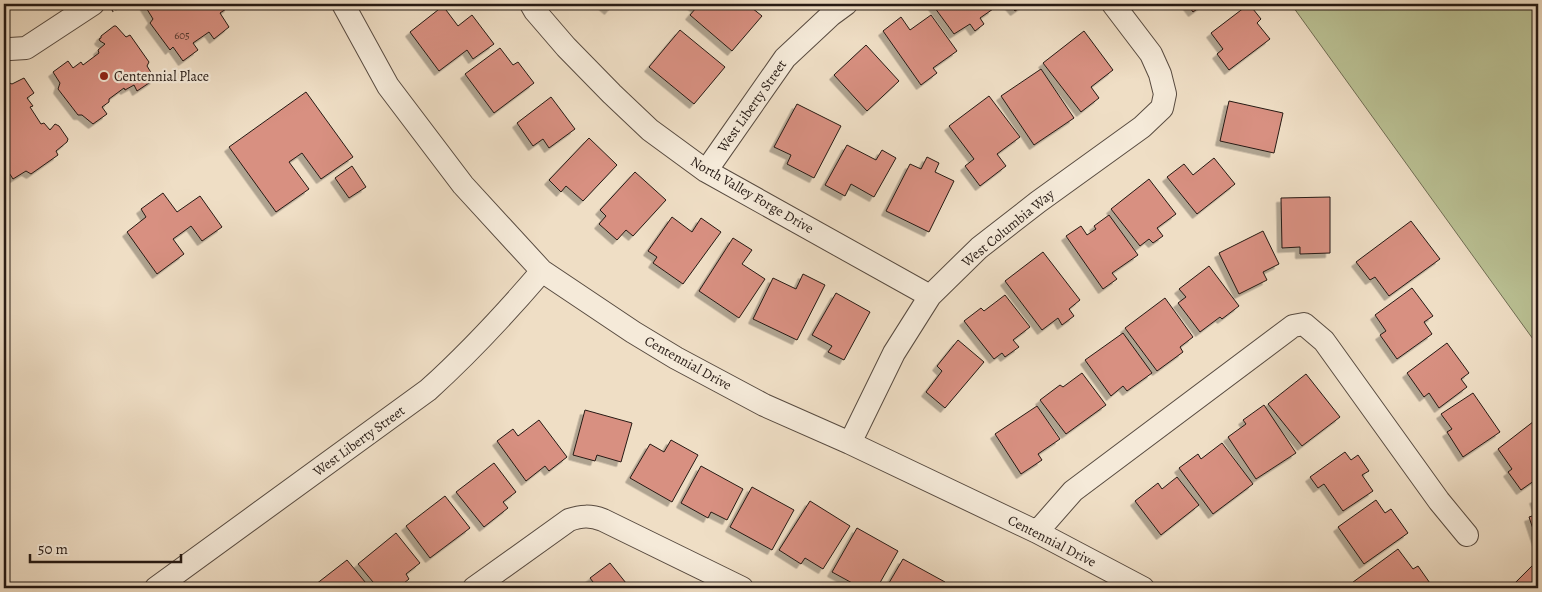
<svg xmlns="http://www.w3.org/2000/svg" width="1542" height="592" font-family="Alegreya,serif">
<style>
.green{fill:#bac194;stroke:#706e54}
.building{fill:#d89081;stroke:#261a14;filter:url(#shadow)}
.lines{fill:none;stroke-linecap:round;stroke-linejoin:round}
.minor-casing{stroke:#584b40;stroke-width:24}
.path{stroke:#261a14;stroke-width:3;stroke-dasharray:1 2.5;stroke-linecap:butt}
.minor{stroke:#f5ead9;stroke-width:22}
.poi-dot{fill:#8f2418;stroke:#f5ead9;stroke-width:2}
.labels{text-anchor:middle;dominant-baseline:central;stroke-width:4.5;stroke-linejoin:round;paint-order:stroke}
.number-label{font-size:11px;fill:#52382f}
.poi-label{font-size:14px;fill:#261a14;stroke:#f5ead9;text-anchor:start}
.street-label{font-size:14px;fill:#261a14;stroke:#f5ead9}
</style>
<defs>
<filter id="shadow"><feDropShadow dx="-4.5" dy="4.5" stdDeviation="0" flood-color="#0004"/></filter>
</defs>
<rect width="100%" height="100%" fill="#efdec5"/>
<filter id="stains"><feTurbulence type="fractalNoise" baseFrequency=".004" numOctaves="4"/><feColorMatrix values="0 0 0 0 .2 0 0 0 0 .09 0 0 0 0 .02 0 0 0 .5 -.17"/></filter>
<radialGradient id="worn" r=".72"><stop offset=".6" stop-color="#630" stop-opacity="0"/><stop offset="1" stop-color="#630" stop-opacity=".3"/></radialGradient>
<!-- green -->
<path class="green" d="M1291,4H1538V346Z"/>
<!-- building -->
<path class="building" d="M145,4H227L229,7L220,13L229,27L214,39L209,32L193,43L198,50L183,61L173,47L170,50L150,23L153,19L145,6Z
M602,4H614L609,10Z
M691,4H747L762,16L732,51L690,15L696,8Z
M932,4H990L993,9L980,18L984,24L975,31L970,24L954,34Z
M1009,4H1025L1015,11Z
M1187,4H1204L1193,12Z
M1249,4L1261,19L1257,23L1270,39L1229,70L1217,54L1223,49L1211,33Z
M443,6L458,26L472,15L494,44L473,59L467,50L439,71L410,32Z
M931,15L957,51L933,68L937,73L921,85L883,31L901,17L910,30Z
M114,26H116L126,37L130,35L149,62L147,66L155,79L137,91L134,85L125,90L124,88L109,99V102L102,107L107,114L93,124L82,115H78L58,89L60,83L53,72L68,61L73,68L81,62L83,65L99,53L98,50L105,44L100,41L99,39L101,38V36Z
M680,30L725,67L694,104L649,67Z
M1084,31L1113,70L1091,87L1099,98L1081,112L1043,63Z
M866,45L899,81L867,111L834,75Z
M500,48L513,65L518,62L534,83L494,113L465,74Z
M1041,69L1074,118L1034,145L1001,96Z
M24,78L34,93L27,98L33,106L30,107L41,124L44,123L50,130L55,124L59,126L68,139L67,142L56,151L58,155L31,174L26,171L13,179L4,165V160L8,158L4,150L5,148L4,145V84L7,82L12,84Z
M306,92L353,157L321,179L302,153L289,162L309,189L276,212L229,147Z
M989,96L1020,137L997,154L1006,166L980,186L965,166L974,159L949,126Z
M551,97L575,129L549,148L543,139L533,146L517,123Z
M1229,101L1283,113L1274,153L1220,141Z
M797,104L841,126L814,178L787,164L791,155L774,147Z
M589,138L617,165L583,201L566,186L561,192L549,180Z
M847,145L876,160L882,150L896,158L874,197L851,184L845,196L825,185Z
M927,157L939,163L935,172L954,181L929,232L886,211L910,164L921,169Z
M1214,158L1235,184L1197,214L1167,177L1184,164L1193,175Z
M352,166L366,187L349,198L335,178Z
M635,172L666,200L633,236L626,230L617,240L599,224L606,216L600,210Z
M1149,179L1176,214L1157,228L1163,236L1153,243L1149,239L1140,246L1111,209Z
M163,193L177,212L200,196L222,227L202,241L191,226L173,239L184,254L157,274L127,232L146,217L141,209Z
M1330,197V253L1300,254V247L1282,248L1281,198Z
M1109,215L1138,255L1112,273L1117,279L1103,289L1066,236L1081,226L1087,235L1096,229L1094,226Z
M672,217L692,232L701,218L721,232L683,284L653,263L657,257L648,251Z
M1411,221L1440,259L1389,296L1375,277L1370,280L1356,262Z
M1263,231L1279,264L1263,272L1267,280L1239,294L1219,253Z
M733,238L752,250L742,264L765,279L739,318L699,291Z
M1043,252L1080,300L1069,309L1074,316L1062,325L1058,318L1042,330L1005,281Z
M1209,266L1239,306L1222,319L1220,317L1200,332L1178,303L1186,297L1179,289Z
M803,274L825,285L797,340L753,319L773,278L796,289Z
M1412,288L1433,316L1424,322L1432,334L1397,359L1380,335L1386,331L1375,315Z
M836,293L870,312L844,360L828,352L832,346L812,335Z
M1005,295L1030,327L1013,340L1019,347L1005,357L1002,353L994,359L964,321L981,308L984,311Z
M1165,298L1193,337L1180,347L1183,352L1157,371L1125,328Z
M1123,333L1152,373L1127,391L1123,386L1111,396L1085,360Z
M958,340L984,362L945,408L926,392L942,371L937,366Z
M1447,343L1469,373L1461,379L1467,387L1439,408L1429,393L1424,397L1407,373Z
M1082,373L1106,405L1066,434L1040,400L1060,385L1063,387Z
M1306,374L1340,417L1302,446L1268,404Z
M1473,393L1500,432L1463,457L1447,432L1452,429L1441,414Z
M1264,405L1296,453L1256,479L1228,437L1246,424L1243,420Z
M1037,406L1060,439L1038,454L1042,460L1021,474L995,434Z
M585,410L632,423L621,462L597,455L595,461L573,455Z
M1538,418V478L1521,490L1508,472L1512,469L1498,449Z
M539,420L567,457L549,471L545,466L526,481L497,441L513,429L518,436Z
M671,440L698,455L672,502L630,478L650,444L664,452Z
M1222,443L1253,484L1213,514L1179,468L1198,454L1201,459Z
M1345,452L1351,460L1358,455L1369,471L1362,475L1373,491L1343,511L1324,484L1318,488L1310,477Z
M494,463L516,492L503,502L508,508L484,527L456,492Z
M701,466L743,489L727,520L711,512L708,518L681,503Z
M1177,477L1199,505L1161,535L1135,501L1158,483L1162,489Z
M752,487L794,510L772,550L730,527Z
M445,496L470,528L430,558L406,526Z
M1538,498V510L1534,499Z
M1376,500L1385,513L1391,509L1408,533L1364,564L1338,527Z
M810,501L850,526L823,569L805,558L801,564L779,550Z
M1538,514V544L1529,517Z
M857,528L898,551L877,588H854L852,587L854,584L832,572Z
M396,533L420,563L406,574L409,579L398,588H378L358,564Z
M1398,549L1413,569L1418,566L1432,586L1429,588H1345Z
M903,559L945,582L941,588H886Z
M347,560L370,588H311Z
M1538,560V588H1510Z
M610,563L630,588H585L593,582L590,578Z"/>
<g class="lines">
<!-- minor casing -->
<g class="minor-casing">
<path id="minor" d="M343,4L388,86L463,185L542,271L633,332L676,358L764,405L850,443L1037,532L1143,588
M531,4L535,11L566,47L612,94L650,130L706,171L930,296
M4,48L10,49L26,48L93,4
M706,171L785,58L831,15L846,4
M850,443L894,353L930,296L979,248L1038,202L1142,127L1162,108L1165,94L1160,74L1151,54L1113,4
M1037,532L1073,491L1293,326L1304,324L1324,341L1439,501L1467,535
M156,588L428,390C469,353 506,313 542,271
M474,588L569,520C581,516 590,515 603,520L742,588"/>
</g>
<!-- path -->
<path class="path" d="M112,11L124,4
M4,13L16,4"/>
<!-- minor -->
<use href="#minor" class="minor"/>
</g>
<!-- markers -->
<circle class="poi-dot" cx="104" cy="76" r="5"/>
<g class="labels">
<!-- number labels -->
<g class="number-label">
<text x="182" y="35">605</text>
</g>
<!-- poi labels -->
<g class="poi-label">
<text x="114" y="76">Centennial Place</text>
</g>
<!-- street labels -->
<g class="street-label">
<text transform="translate(752 106) rotate(-55)">West Liberty Street</text>
<text transform="translate(752 195) rotate(30)">North Valley Forge Drive</text>
<text transform="translate(1008 228) rotate(-39)">West Columbia Way</text>
<text transform="translate(688 363) rotate(29)">Centennial Drive</text>
<text transform="translate(359 441) rotate(-36)">West Liberty Street</text>
<text transform="translate(1052 541) rotate(27)">Centennial Drive</text>
</g>
</g>
<!-- margin -->
<rect width="1542" height="592" fill="none" stroke="#efdec5" stroke-width="20"/>
<rect x="5" y="5" width="1532" height="582" fill="none" stroke="#261a14" stroke-width="2.5"/>
<rect x="10" y="10" width="1522" height="572" fill="none" stroke="#261a14"/>
<!-- scale -->
<path d="M30 554v8h151v-8" fill="none" stroke="#261a14" stroke-width="2.5"/>
<text x="38" y="554" font-size="15" fill="#261a14" stroke="#f5ead9" stroke-width="4" paint-order="stroke">50 m</text>
<rect width="100%" height="100%" filter="url(#stains)"/>
<rect width="100%" height="100%" fill="url(#worn)"/>
</svg>
